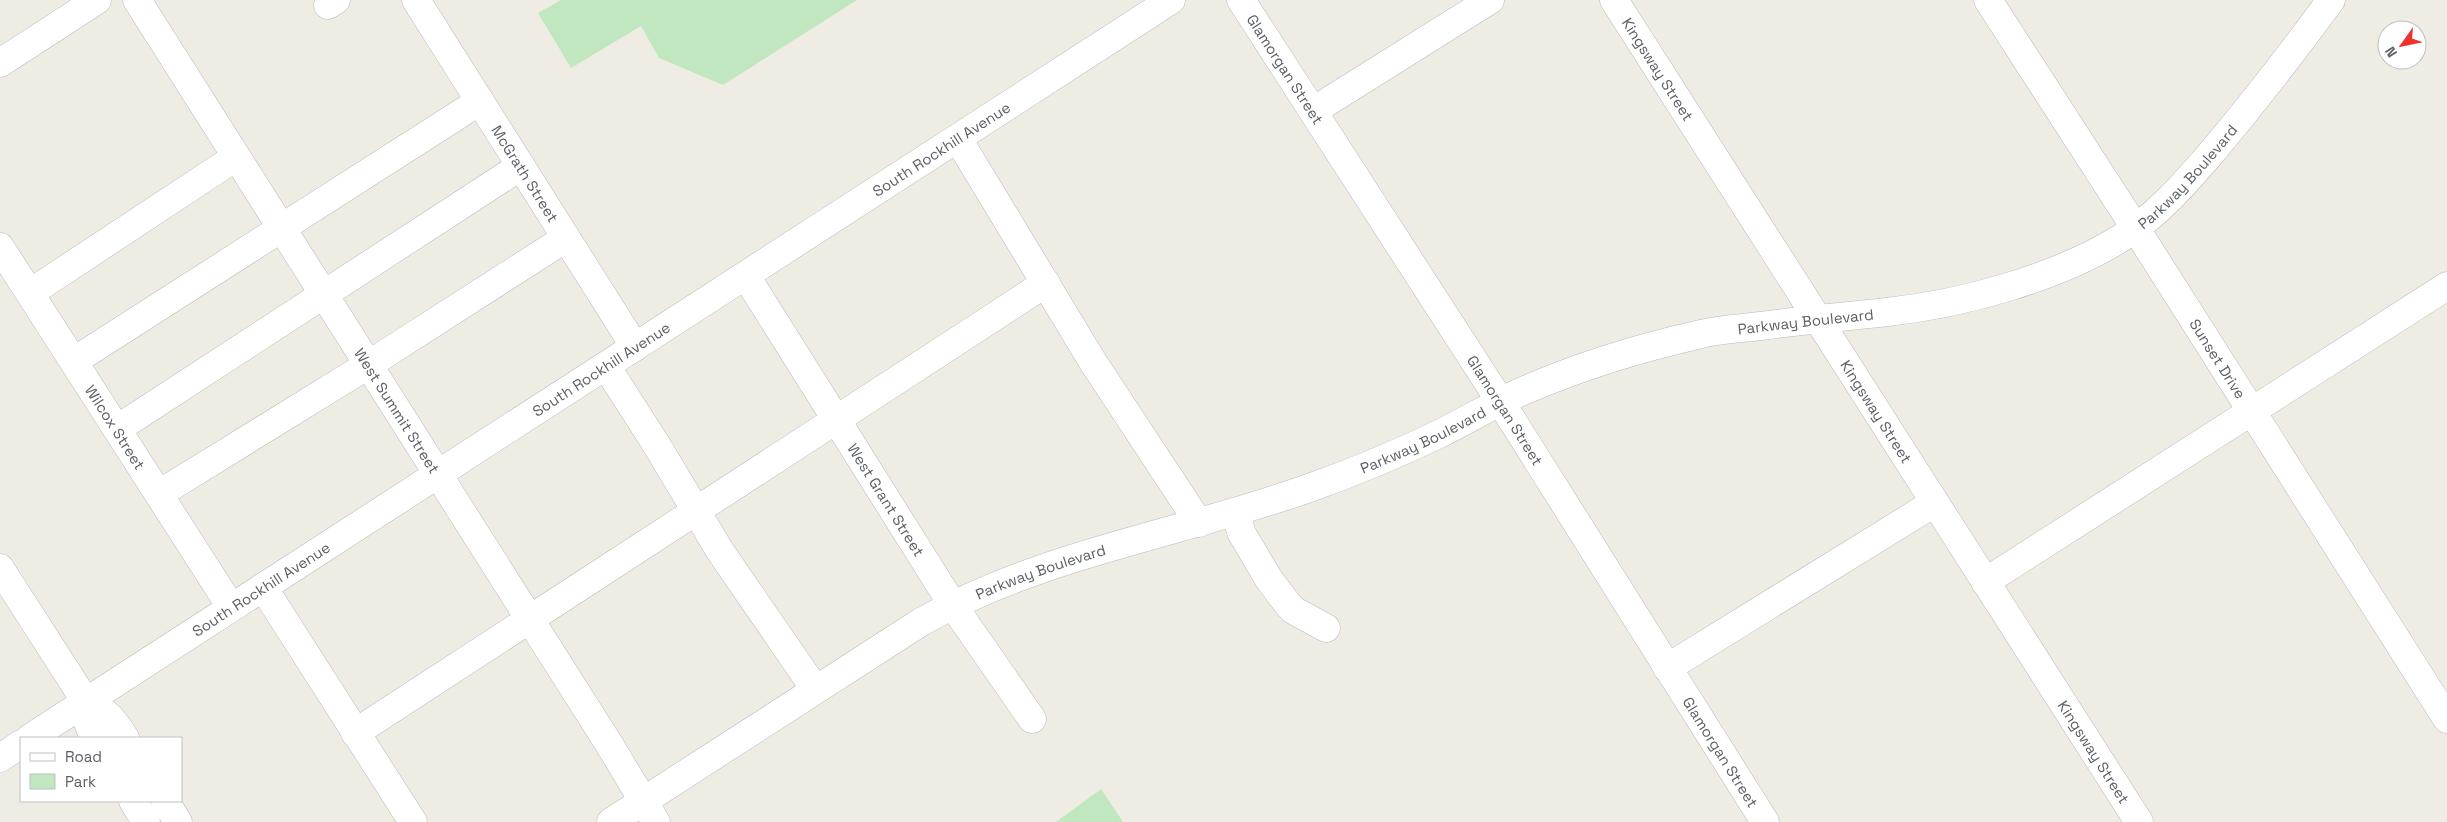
<svg xmlns="http://www.w3.org/2000/svg" width="2447" height="822" font-family="'Space Grotesk',sans-serif">
<style>
.green{fill:#c1e7c0}
.lines{fill:none;stroke-linecap:round;stroke-linejoin:round}
.minor-casing{stroke:#b6babe;stroke-width:29}
.minor{stroke:#fff;stroke-width:28}
.labels{text-anchor:middle;dominant-baseline:central;stroke-width:5;stroke-linejoin:round;paint-order:stroke}
.street-label{font-size:15px;fill:#5c6065;stroke:#fff}
</style>
<rect width="100%" height="100%" fill="#efece4"/>
<!-- green -->
<path class="green" d="M561,0H857L723,85L659,58L641,26L571,68L538,13Z
M1101,789L1123,822H1056Z"/>
<g class="lines">
<!-- minor casing -->
<g class="minor-casing">
<g id="minor">
<path id="s1" d="M137,0L609,744L656,822"/>
<path id="s2" d="M416,0L635,347"/>
<path id="s3" d="M1241,0L1500,401L1765,822"/>
<path id="s4" d="M1614,0L2139,822"/>
<path id="s5" d="M1988,0L2136,229L2447,719"/>
<path d="M328,5L336,0"/>
<path d="M0,63L97,0"/>
<path d="M1313,111L1490,0"/>
<path d="M958,139L1093,362L1199,523"/>
<path id="s6" d="M0,247L231,607"/>
<path id="s7" d="M746,276L952,604L1032,719"/>
<path d="M30,293L236,157"/>
<path d="M74,361L480,101"/>
<path d="M606,366L656,444L720,551L815,689"/>
<path d="M117,429L521,166"/>
<path d="M159,494L368,365L566,238"/>
<path d="M1236,512L1241,532L1268,578L1286,602L1293,610L1326,628"/>
<path d="M0,568L86,702L87,720L94,738"/>
<path d="M1985,582L2447,286"/>
<path d="M263,587L413,822"/>
<path d="M1667,668L1934,503"/>
<path d="M86,702C107,711 113,719 125,738"/>
<path d="M355,733L1046,283"/>
<path id="s8" d="M30,738L1171,0"/>
<path d="M0,758L21,744"/>
<path d="M133,801L146,822"/>
<path d="M165,801L178,822"/>
<path id="s9" d="M611,822L921,622C1043,553 1182,534 1312,487C1354,472 1397,454 1437,435C1468,420 1498,401 1530,388C1584,365 1640,348 1697,335C1715,330 1734,329 1752,327C1797,321 1842,317 1887,312C1962,304 2057,278 2121,238C2157,216 2186,182 2213,151C2254,102 2293,52 2331,0"/>
</g>
</g>
<!-- minor -->
<use href="#minor" class="minor"/>
</g>
<g class="labels">
<!-- street labels -->
<g class="street-label">
<text stroke="none"><textPath href="#s3" startOffset="82">Glamorgan Street</textPath></text>
<text stroke="none"><textPath href="#s4" startOffset="82">Kingsway Street</textPath></text>
<text stroke="none"><textPath href="#s8" startOffset="1085">South Rockhill Avenue</textPath></text>
<text stroke="none"><textPath href="#s2" startOffset="205">McGrath Street</textPath></text>
<text stroke="none"><textPath href="#s9" startOffset="1728">Parkway Boulevard</textPath></text>
<text stroke="none"><textPath href="#s9" startOffset="1308">Parkway Boulevard</textPath></text>
<text stroke="none"><textPath href="#s5" startOffset="426">Sunset Drive</textPath></text>
<text stroke="none"><textPath href="#s8" startOffset="680">South Rockhill Avenue</textPath></text>
<text stroke="none"><textPath href="#s3" startOffset="488">Glamorgan Street</textPath></text>
<text stroke="none"><textPath href="#s1" startOffset="486">West Summit Street</textPath></text>
<text stroke="none"><textPath href="#s4" startOffset="488">Kingsway Street</textPath></text>
<text stroke="none"><textPath href="#s6" startOffset="214">Wilcox Street</textPath></text>
<text stroke="none"><textPath href="#s9" startOffset="904">Parkway Boulevard</textPath></text>
<text stroke="none"><textPath href="#s7" startOffset="264">West Grant Street</textPath></text>
<text stroke="none"><textPath href="#s9" startOffset="499">Parkway Boulevard</textPath></text>
<text stroke="none"><textPath href="#s8" startOffset="275">South Rockhill Avenue</textPath></text>
<text stroke="none"><textPath href="#s3" startOffset="892">Glamorgan Street</textPath></text>
<text stroke="none"><textPath href="#s4" startOffset="892">Kingsway Street</textPath></text>
</g>
</g>
<!-- legend -->
<rect x="20" y="737" width="162" height="65" fill="#ffffff" stroke="#bebfc1"/>
<rect x="30" y="753" width="25" height="8" fill="#ffffff" stroke="#bebfc1"/>
<text x="65" y="762" font-size="15" fill="#5c6065">Road</text>
<rect x="30" y="774" width="25" height="15" fill="#c1e7c0" stroke="#bebfc1"/>
<text x="65" y="787" font-size="15" fill="#5c6065">Park</text>
<!-- north arrow -->
<g transform="translate(2402 45) rotate(237)"><circle r="24" fill="#ffffff" stroke="#bebfc1"/>
<path d="M0-4L9 19L0 12L-9 19Z" fill="#ee322b"/>
<text y="-8" font-size="14" font-weight="bold" text-anchor="middle" fill="#5c6065">N</text>
</g>
</svg>
